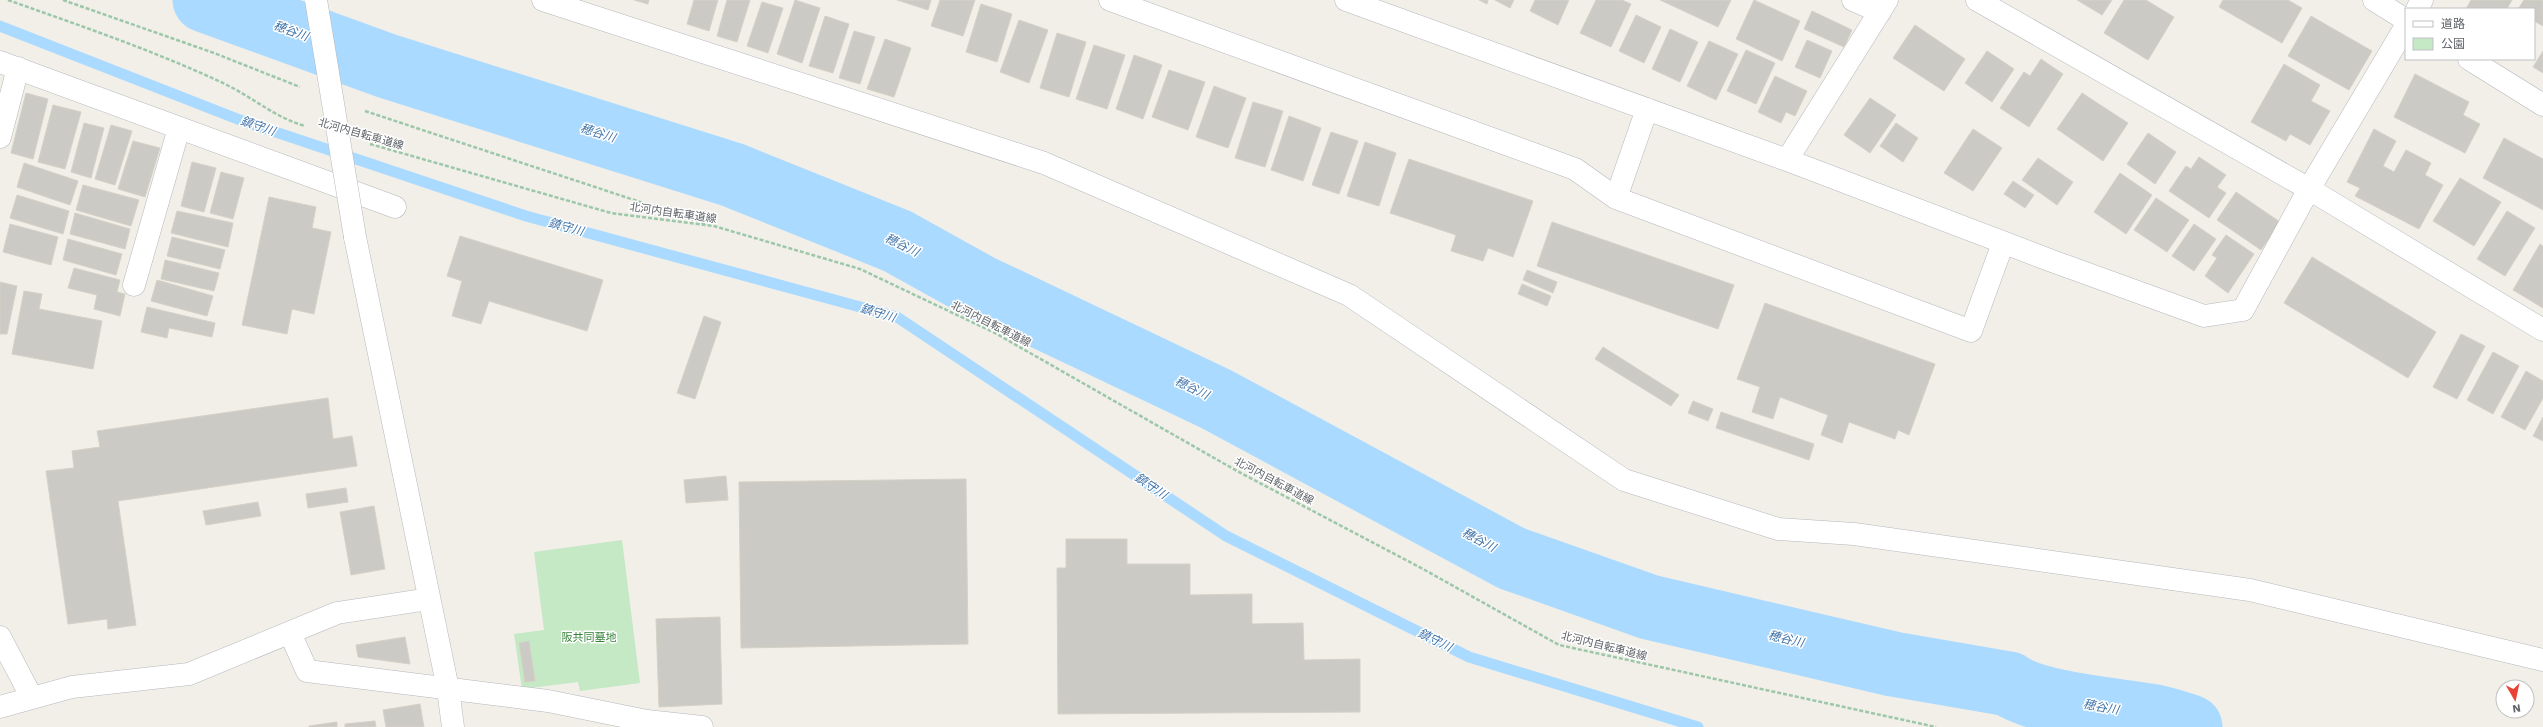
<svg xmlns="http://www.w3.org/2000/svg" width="2543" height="727" font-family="'Work Sans','Noto Sans JP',sans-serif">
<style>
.green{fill:#c5e8c5}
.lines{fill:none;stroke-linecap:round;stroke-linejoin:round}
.stream{stroke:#aadaff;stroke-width:11}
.river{stroke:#aadaff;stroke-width:65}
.building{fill:#cccac5;stroke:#d6d1c6}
.minor-casing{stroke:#b5b8bc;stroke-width:23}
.path{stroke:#9cc7a9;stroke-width:2.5;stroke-dasharray:4 2;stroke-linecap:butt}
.minor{stroke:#fff;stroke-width:22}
.minor-bridge-casing{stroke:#b5b8bc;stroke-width:23;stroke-linecap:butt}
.minor-bridge{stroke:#fff;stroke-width:22}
.labels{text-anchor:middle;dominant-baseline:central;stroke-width:3;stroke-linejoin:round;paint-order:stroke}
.street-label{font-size:11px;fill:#5f6368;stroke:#fff}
.park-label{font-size:11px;fill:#348238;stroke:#fff}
.water-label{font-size:12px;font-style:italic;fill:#4174aa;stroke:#fff}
</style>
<rect width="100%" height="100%" fill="#f1efe8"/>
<!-- green -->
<path class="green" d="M622,540L640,683L580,691L578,682L522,689L514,634L544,630L534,552Z"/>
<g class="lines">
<!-- stream -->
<path class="stream" d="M0,26L240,120L526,216L897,317L1226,536L1469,657L1698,727"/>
<!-- river -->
<path class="river" d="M205,0L387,66L733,175L897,241L980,287L1216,399L1511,558L1649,607L1893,664L2009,684C2036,704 2114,710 2149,716C2163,718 2177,723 2190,727"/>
</g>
<!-- building -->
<path class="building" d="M634,0H649L648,4Z
M694,0H718L709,31L687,24Z
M727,0H750L737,42L717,36Z
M795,0L820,8L802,63L777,54Z
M897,0H931L928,10Z
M940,0H975L963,36L931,26Z
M1479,0H1488L1487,4Z
M1495,0H1514L1510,8Z
M1535,0H1569L1558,25L1530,11Z
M1596,0H1622L1631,4L1611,47L1580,33Z
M1660,0H1731L1718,27Z
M1754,0L1800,21L1782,61L1736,39Z
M2077,0H2112L2102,15Z
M2124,0H2146L2174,17L2148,60L2104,33Z
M2223,0H2288L2302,8L2282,43L2219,7Z
M2471,0H2512L2507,9H2466Z
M2524,0H2543V26L2534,21V9H2518Z
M762,2L783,8L768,53L747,46Z
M981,4L1012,14L997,62L966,52Z
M1812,11L1852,30L1844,47L1804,29Z
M1636,15L1661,27L1644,63L1619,51Z
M825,16L849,24L833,73L809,66Z
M2311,16L2372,51L2349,90L2288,56Z
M1019,20L1048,30L1029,83L1000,72Z
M1915,25L1965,59L1944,91L1893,58Z
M1670,29L1698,42L1680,82L1652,69Z
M854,31L875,37L860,84L839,78Z
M1057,33L1086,42L1069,97L1040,88Z
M885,39L911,48L894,97L867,89Z
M1807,40L1832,51L1820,78L1795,67Z
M1709,41L1738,54L1716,100L1687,86Z
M1094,45L1125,55L1107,109L1076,99Z
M1746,50L1775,63L1756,104L1727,91Z
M1987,51L2014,69L1992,102L1965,83Z
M2543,51V73L2533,67Z
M1134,55L1162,65L1143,119L1116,109Z
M2041,59L2063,74L2029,127L2000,108L2024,72L2030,76Z
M2284,64L2320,85L2311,101L2330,111L2310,145L2290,134L2286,141L2251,122Z
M1169,70L1205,82L1188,130L1152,117Z
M2415,74L2469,102L2463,115L2480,124L2465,153L2394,117Z
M1775,76L1807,91L1795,116L1786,112L1781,123L1758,112Z
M1214,86L1246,98L1228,148L1196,137Z
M26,93L48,99L33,159L11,153Z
M2082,93L2128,123L2103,161L2057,129Z
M1870,98L1896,115L1870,153L1844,135Z
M1253,102L1283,111L1265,167L1235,158Z
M53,105L81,112L65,169L38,162Z
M1289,116L1321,128L1303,181L1271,170Z
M84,123L104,128L91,178L71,172Z
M1896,123L1918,138L1903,162L1880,146Z
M111,125L132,131L115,185L95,179Z
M1973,129L2002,148L1973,191L1944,173Z
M2374,129L2396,141L2383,166L2394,172L2406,150L2431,163L2425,175L2443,185L2419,229L2355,196L2360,188L2347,182Z
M1331,132L1358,141L1339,194L1312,185Z
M2148,133L2176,152L2155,184L2127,164Z
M2504,138L2543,159V210L2483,178Z
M133,141L160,148L145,197L118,189Z
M1365,142L1396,153L1379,206L1347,196Z
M2199,157L2226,175L2217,187L2226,193L2209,218L2169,191L2186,166L2191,169Z
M2038,158L2073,182L2057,205L2022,180Z
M1409,159L1533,201L1513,257L1488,248L1483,261L1451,251L1456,235L1390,213Z
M192,162L216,168L204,212L181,206Z
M24,163L78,181L70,205L17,187Z
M221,172L244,178L233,219L210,213Z
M2120,173L2152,195L2126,234L2094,212Z
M2460,178L2501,202L2474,246L2433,221Z
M2013,181L2034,195L2025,208L2004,194Z
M83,185L139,200L131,226L76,210Z
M2236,192L2280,222L2261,250L2217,220Z
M17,195L69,211L63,234L10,218Z
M269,197L316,207L312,228L331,232L314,314L292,309L287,334L242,325Z
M2156,198L2189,220L2167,252L2134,230Z
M177,211L233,223L228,247L171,233Z
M2507,211L2535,228L2505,276L2477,259Z
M75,213L130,229L125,249L70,234Z
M1552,222L1734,285L1718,329L1537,266Z
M10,224L58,237L51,265L3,252Z
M2194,224L2216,239L2194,271L2172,256Z
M2226,235L2254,254L2228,293L2205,276L2217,258L2212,255Z
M460,236L603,280L587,331L489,301L481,324L452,316L462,281L447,276Z
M172,237L225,250L220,269L167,256Z
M68,239L122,254L116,275L63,260Z
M2540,244L2543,246V308L2513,290Z
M2312,257L2436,332L2408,378L2284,303Z
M165,260L219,273L214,291L161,279Z
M74,268L120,280L117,292L125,294L120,316L94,309L97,295L68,288Z
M1527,270L1557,282L1553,293L1523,280Z
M157,280L213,296L207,316L151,301Z
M0,282L17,286L7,334H0Z
M1522,284L1551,296L1547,306L1518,294Z
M24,291L42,294L39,309L102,321L93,369L12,354Z
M1765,303L1935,364L1909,435L1898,430L1895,439L1849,422L1842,443L1821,435L1828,415L1780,397L1773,419L1752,412L1760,387L1737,379Z
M147,307L215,323L212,337L169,328L167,338L141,332Z
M704,316L721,322L695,399L677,393Z
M2461,334L2485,346L2457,399L2433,387Z
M1603,347L1679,395L1671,406L1595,359Z
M2493,352L2519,366L2493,414L2467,400Z
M2526,371L2543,381V398L2525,430L2501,417Z
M328,398L333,439L352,436L357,466L118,501L136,625L108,629L107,619L68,624L46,471L74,468L72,451L100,447L97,431Z
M1693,401L1713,409L1708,421L1688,413Z
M1721,412L1814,444L1809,460L1716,428Z
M2543,417V441L2533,436Z
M726,476L728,500L686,503L684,480Z
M966,479L968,644L741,648L739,482Z
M346,488L348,502L308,508L306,494Z
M258,502L261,516L206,525L203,511Z
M374,506L385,569L351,575L340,512Z
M1066,539H1127V564H1190V595L1252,594V624L1303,623L1304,660L1360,659V712L1058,714L1057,568H1066Z
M720,617L722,704L659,707L656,619Z
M405,637L410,664L358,657L356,645Z
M529,641L535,681L525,682L519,643Z
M420,704L424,727H386L383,710Z
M375,721L376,727H345V724Z
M337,722V727H309V726Z"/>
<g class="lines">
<!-- minor casing -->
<g class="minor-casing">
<path id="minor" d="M543,0L1044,163L1349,295L1624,480L1778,529L1854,534L2250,590L2543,660
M1110,0L1575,169L1616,198L1971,331L2003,243
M1346,0L1787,160L2052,261L2204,316L2243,310L2309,189L2406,26
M1853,0L1880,12
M1977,0L2309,189L2543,330
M2374,0L2406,20
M2417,9L2422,0
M2469,59L2543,105
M0,62L395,207
M0,137L18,68
M1787,160L1887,0
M1616,198L1647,109
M355,237L448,689L453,727
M134,285L179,128
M290,633L307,671L548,701L647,721L702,727
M0,637L32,698
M0,707L72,687L189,674L337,613L429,599"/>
</g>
<!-- path -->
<path class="path" d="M8,0C81,26 155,51 225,84C252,97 276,118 305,126
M63,0L214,53L300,87
M365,111L707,224
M370,144L611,213L714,226L860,269L995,333L1237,471L1423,569L1559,645L1936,727"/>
<!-- minor -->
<use href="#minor" class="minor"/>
<!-- minor-bridge casing -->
<g class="minor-bridge-casing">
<path id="minor-bridge" d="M316,0L355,237"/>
</g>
<!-- minor-bridge -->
<use href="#minor-bridge" class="minor-bridge"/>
</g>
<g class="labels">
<!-- street labels -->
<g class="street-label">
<text transform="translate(361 134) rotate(16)">北河内自転車道線</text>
<text transform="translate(673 213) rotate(8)">北河内自転車道線</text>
<text transform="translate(991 324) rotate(27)">北河内自転車道線</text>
<text transform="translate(1274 481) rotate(28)">北河内自転車道線</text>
<text transform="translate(1604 646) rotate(14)">北河内自転車道線</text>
</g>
<!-- park labels -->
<g class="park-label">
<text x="589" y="637">阪共同墓地</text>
</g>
<!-- water labels -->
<g class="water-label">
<text transform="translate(291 31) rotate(20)">穂谷川</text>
<text transform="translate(258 126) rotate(19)">鎮守川</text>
<text transform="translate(598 133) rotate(17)">穂谷川</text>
<text transform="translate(566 227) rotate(15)">鎮守川</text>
<text transform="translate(902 245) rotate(26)">穂谷川</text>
<text transform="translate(878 313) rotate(17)">鎮守川</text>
<text transform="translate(1192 388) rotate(26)">穂谷川</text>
<text transform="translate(1151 486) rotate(34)">鎮守川</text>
<text transform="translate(1479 540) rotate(28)">穂谷川</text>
<text transform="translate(1786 639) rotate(13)">穂谷川</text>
<text transform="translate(1435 640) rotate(26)">鎮守川</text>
<text transform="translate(2101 707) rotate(10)">穂谷川</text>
</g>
</g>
<!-- legend -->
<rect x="2405" y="8" width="130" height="52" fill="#ffffff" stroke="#bfc1c3"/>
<rect x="2413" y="21" width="20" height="6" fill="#ffffff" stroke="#bfc1c3"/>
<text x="2441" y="28" font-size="12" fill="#5f6368">道路</text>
<rect x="2413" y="38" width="20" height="12" fill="#c5e8c5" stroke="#bfc1c3"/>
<text x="2441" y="48" font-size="12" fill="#5f6368">公園</text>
<!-- north arrow -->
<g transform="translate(2515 699) rotate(171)"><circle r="19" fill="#ffffff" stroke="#bfc1c3"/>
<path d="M0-3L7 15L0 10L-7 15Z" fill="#ea4335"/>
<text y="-6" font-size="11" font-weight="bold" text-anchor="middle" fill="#5f6368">N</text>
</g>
</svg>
